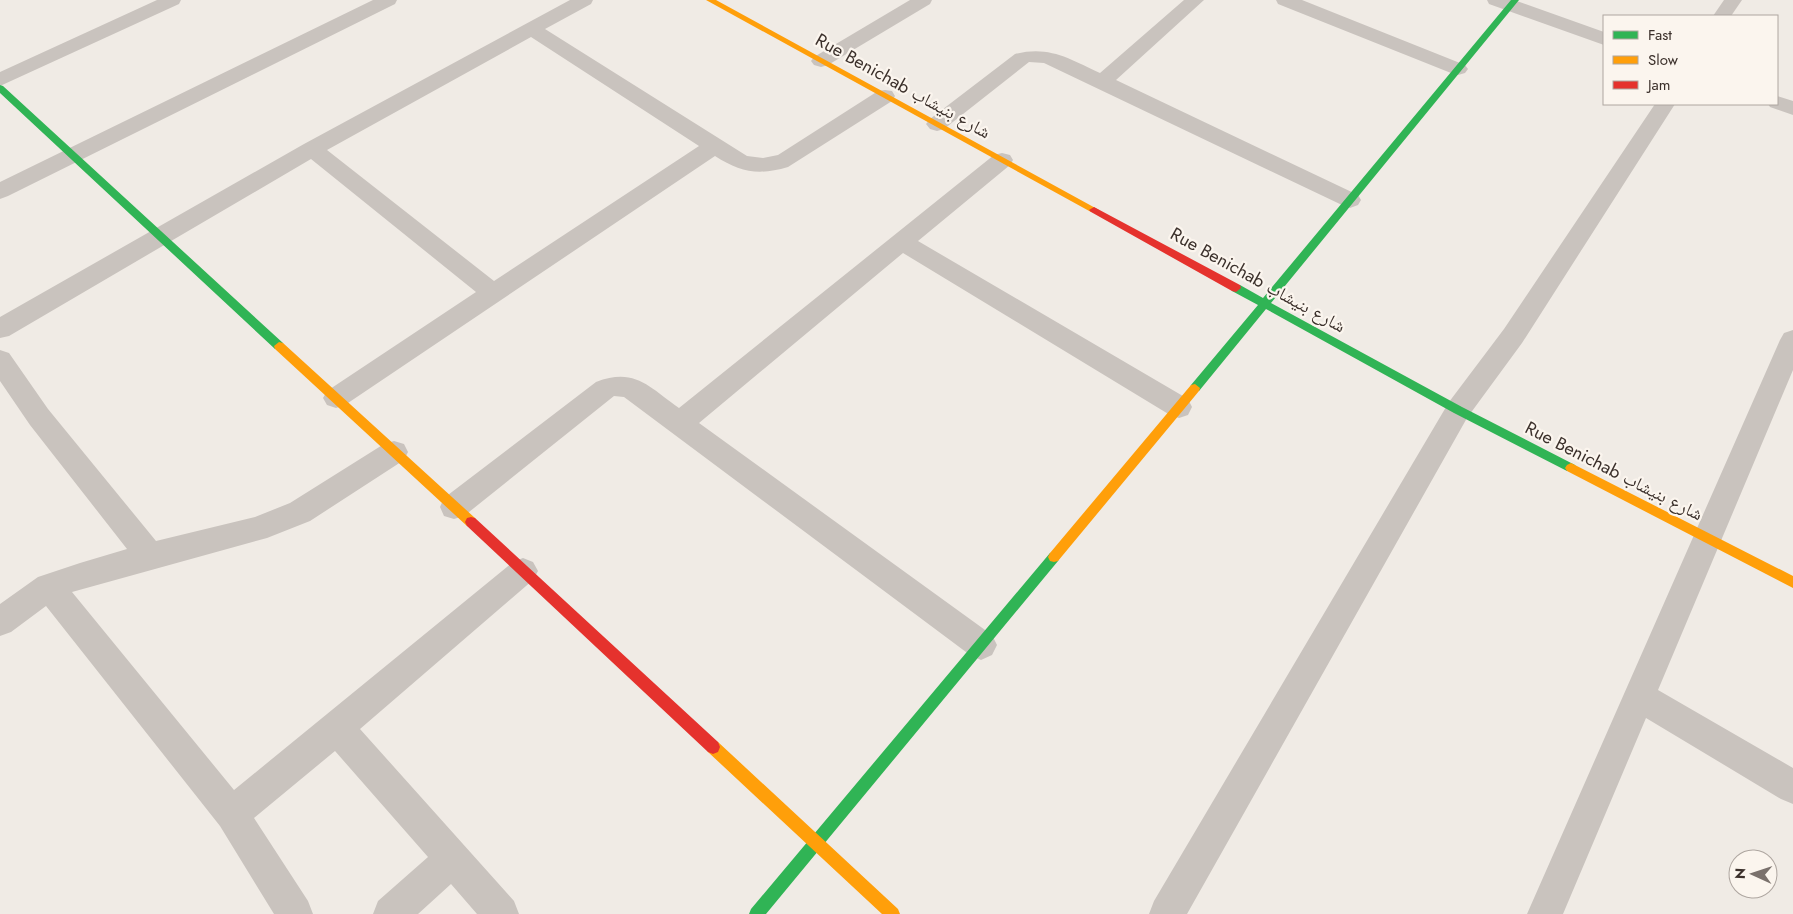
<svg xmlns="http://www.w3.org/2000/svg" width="1793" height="914" font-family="Jost,'Noto Naskh Arabic',sans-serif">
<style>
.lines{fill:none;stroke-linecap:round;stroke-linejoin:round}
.street{fill:#c9c3be;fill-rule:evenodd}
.fast{fill:#30b455;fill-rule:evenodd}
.slow{fill:#ff9f0a;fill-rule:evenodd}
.jam{fill:#e5322d;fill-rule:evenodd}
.labels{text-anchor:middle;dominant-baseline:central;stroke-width:4.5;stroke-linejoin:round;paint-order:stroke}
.street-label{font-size:18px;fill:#3b302b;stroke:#fbf5ee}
</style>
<rect width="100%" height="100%" fill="#f0ebe5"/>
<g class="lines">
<!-- street -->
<path class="street" d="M157,0H181L179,4L0,86V72Z
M373,0H397L395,4L8,196L0,199V182Z
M570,0H593L591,4L545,29L747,156L763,158L778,155L878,91L885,90L892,91L895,96L892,101L788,167C758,176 740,172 715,156L345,405L336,408L327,405L323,398L327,391L476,292L311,159L9,336L0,338V317L304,144ZM531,37L699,146L494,281L327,150Z
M910,0H932L930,4L828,65L821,67L814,65L811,61L814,57Z
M1184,0H1204L1116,80L1358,195L1361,200L1358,205L1350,208L1342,205L1044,63L1029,62L944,129L937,131L930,129L926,124L930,119L1015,54C1049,45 1070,59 1100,73Z
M1276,0H1302L1465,65L1468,69L1465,73L1458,75L1451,73L1278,4Z
M1487,0H1514L1604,32V45L1489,4Z
M1724,0H1742L1731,16H1713Z
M1777,96L1793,101V115L1770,107L1768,104H1777Z
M1655,104H1675L1522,343L1467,418L1187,914H1149L1154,901L1449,402L1504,329Z
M1002,153L1010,155L1013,160L1010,165L918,241L1188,399L1192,407L1188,415L1179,418L1170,415L903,253L699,423L992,635L997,645L992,655L981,660L970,655L624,397L614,396L464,516L454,519L444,516L440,507L444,498L596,382C635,367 649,387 679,408L994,155Z
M1793,330V370L1658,690L1793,768V804L1781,799L1646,718L1563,914H1527L1780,340L1784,333Z
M0,350L9,353L48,409L156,541L255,517L290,503L384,444L394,441L404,444L408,452L404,460L310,521L267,538L72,592L234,790L513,562L523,558L533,562L538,571L533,580L360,729L514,901L519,914H477L451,884L418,914H373L378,901L428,857L335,751L254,818L308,901L313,914H274L220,826L46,606L11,632L0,636V604L38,577L80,563L127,549L30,425L0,381Z"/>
<!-- fast -->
<path class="fast" d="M1511,0H1519L1271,303L1462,407L1575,465L1577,468L1575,471H1567L1454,413L1266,309L1199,391H1191L1190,388L1191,385L1258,305L1232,291L1231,288L1232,285H1240L1263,298Z
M0,85L3,86L283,343L284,346L283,349H275L0,93Z
M1054,552L1058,553L1060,557L1058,561L766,914H749L751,909L1050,553Z"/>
<!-- slow -->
<path class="slow" d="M706,0H716L1099,210L1097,212H1091Z
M279,342L283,343L475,518L477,522L475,526L471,527L467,526L275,349L274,346Z
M1195,384L1200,388L1199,391L1058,561L1054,562L1050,561L1048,557L1050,553L1191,385Z
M1571,463L1793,576V588L1567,471L1565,468L1567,465Z
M713,740L718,742L898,909L900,914H882L708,752L706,747L708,742Z"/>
<!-- jam -->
<path class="jam" d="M1094,207L1240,285L1241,288L1236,292L1232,291L1091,212L1089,210Z
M471,517L475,518L718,742L720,747L718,752L713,754L708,752L467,526L465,522L467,518Z"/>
</g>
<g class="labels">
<!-- street labels -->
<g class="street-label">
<text transform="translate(903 86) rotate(29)">Rue Benichab شارع بنيشاب</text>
<text transform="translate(1258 280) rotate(29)">Rue Benichab شارع بنيشاب</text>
<text transform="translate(1614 471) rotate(27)">Rue Benichab شارع بنيشاب</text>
</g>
</g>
<!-- legend -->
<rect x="1603" y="15" width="175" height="90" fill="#fbf5ee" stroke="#aea6a0"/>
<rect x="1613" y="31" width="25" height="8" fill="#30b455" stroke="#aea6a0"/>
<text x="1648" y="40" font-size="15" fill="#3b302b">Fast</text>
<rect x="1613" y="56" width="25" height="8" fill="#ff9f0a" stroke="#aea6a0"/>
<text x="1648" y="65" font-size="15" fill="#3b302b">Slow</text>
<rect x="1613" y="81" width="25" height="8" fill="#e5322d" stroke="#aea6a0"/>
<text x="1648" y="90" font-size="15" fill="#3b302b">Jam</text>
<!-- north arrow -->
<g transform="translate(1753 874) rotate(273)"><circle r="24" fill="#fbf5ee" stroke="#aea6a0"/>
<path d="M0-4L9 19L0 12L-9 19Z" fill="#7a716c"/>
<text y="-8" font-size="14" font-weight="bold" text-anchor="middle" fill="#3b302b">N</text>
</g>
</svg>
